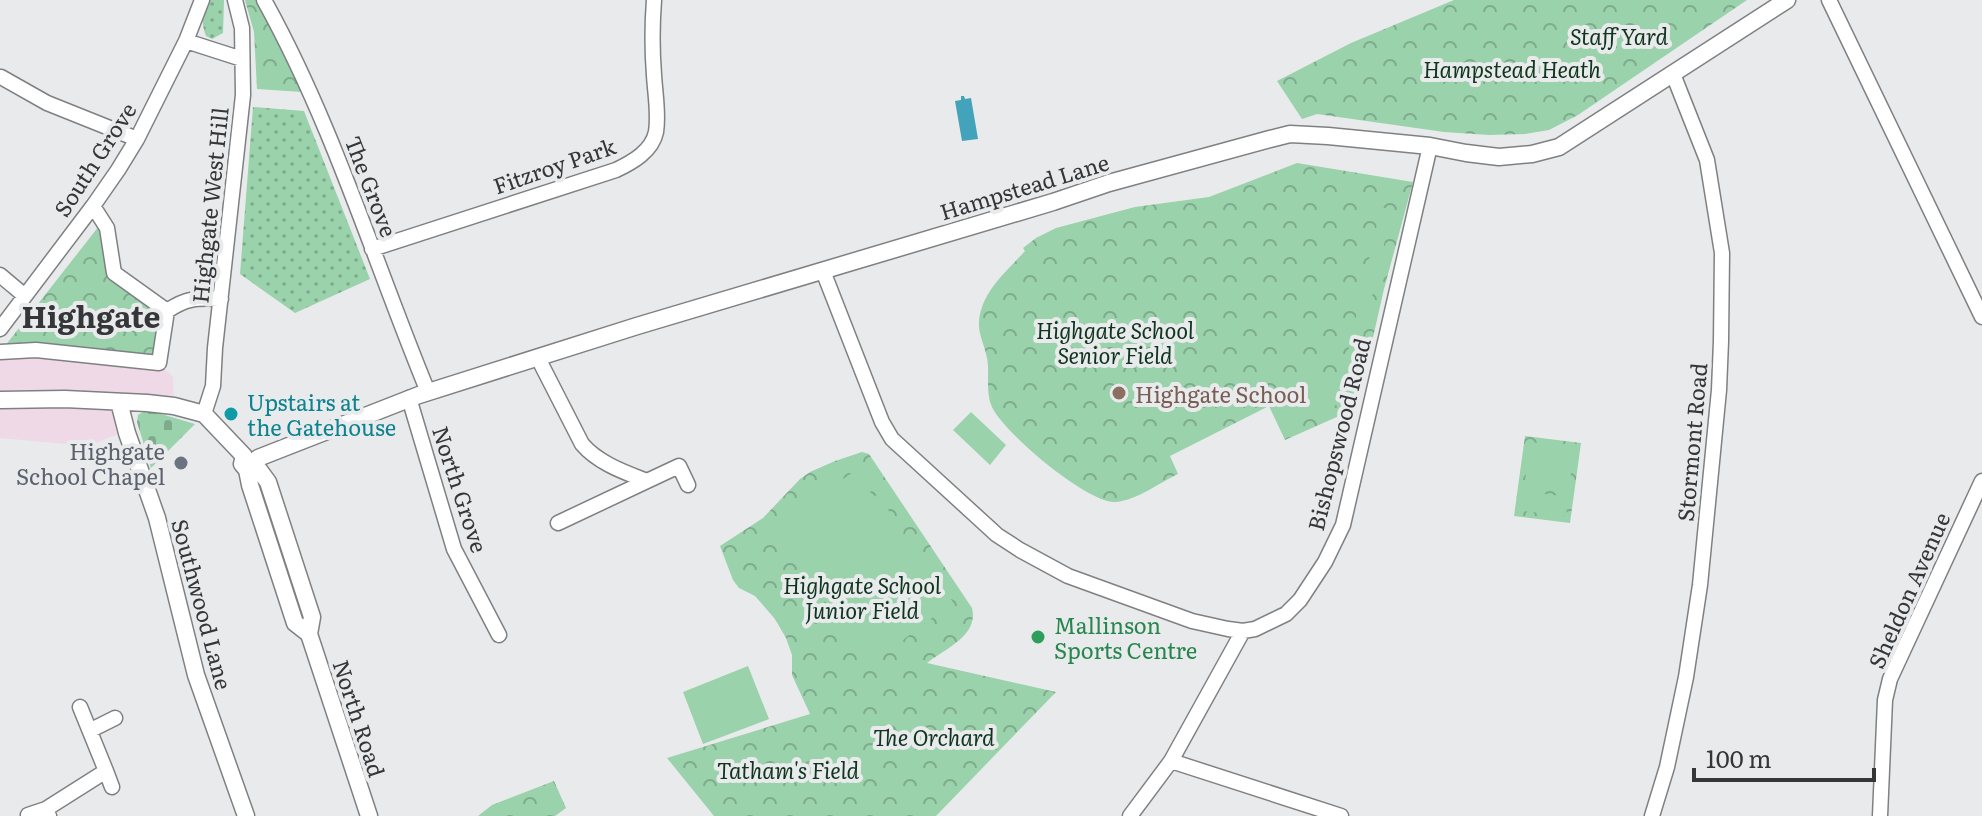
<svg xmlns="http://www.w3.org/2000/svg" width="1982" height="816" font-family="Literata,serif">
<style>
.commercial{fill:#efd9e7}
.grass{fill:url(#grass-dots)}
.cemetery{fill:url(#cemetery-stones)}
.park{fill:url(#park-crowns)}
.garden{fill:#9ad2ab}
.water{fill:#42a3bb}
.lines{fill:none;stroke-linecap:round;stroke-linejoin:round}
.minor-casing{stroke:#7f8082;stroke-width:17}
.major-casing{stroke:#7f8082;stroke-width:19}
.minor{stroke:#fff;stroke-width:14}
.major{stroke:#fff;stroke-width:16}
.education-dot{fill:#8d6e63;stroke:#e9eaec;stroke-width:3}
.culture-dot{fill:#0f9aa8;stroke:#e9eaec;stroke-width:3}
.worship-dot{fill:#6b7280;stroke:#e9eaec;stroke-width:3}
.leisure-dot{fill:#2e9e5b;stroke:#e9eaec;stroke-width:3}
.labels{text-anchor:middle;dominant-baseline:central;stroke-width:8;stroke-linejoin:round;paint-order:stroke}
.park-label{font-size:22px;font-style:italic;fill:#0f351e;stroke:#e9eaec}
.street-label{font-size:22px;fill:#353637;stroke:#e9eaec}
.education-label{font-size:22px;fill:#785e54;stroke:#e9eaec;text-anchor:start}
.culture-label{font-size:22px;fill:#0d838f;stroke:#e9eaec;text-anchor:start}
.worship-label{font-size:22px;fill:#5b616d;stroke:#e9eaec;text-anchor:end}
.leisure-label{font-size:22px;fill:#27864d;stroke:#e9eaec;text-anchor:start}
.district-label{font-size:30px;font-weight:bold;fill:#353637;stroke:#e9eaec}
</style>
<defs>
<pattern id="grass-dots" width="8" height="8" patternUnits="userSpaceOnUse" patternTransform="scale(2)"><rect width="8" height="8" fill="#9ad2ab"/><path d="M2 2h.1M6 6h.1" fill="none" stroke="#7eab8c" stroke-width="1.8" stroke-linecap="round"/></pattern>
<pattern id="cemetery-stones" width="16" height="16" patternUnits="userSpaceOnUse" patternTransform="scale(2)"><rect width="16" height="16" fill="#9ad2ab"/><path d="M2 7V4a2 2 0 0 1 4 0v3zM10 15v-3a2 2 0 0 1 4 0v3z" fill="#7eab8c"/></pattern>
<pattern id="park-crowns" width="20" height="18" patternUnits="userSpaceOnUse" patternTransform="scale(2)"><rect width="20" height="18" fill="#9ad2ab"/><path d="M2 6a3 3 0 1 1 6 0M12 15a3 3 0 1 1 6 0" fill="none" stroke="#7eab8c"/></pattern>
</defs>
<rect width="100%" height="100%" fill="#e9eaec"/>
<!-- commercial -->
<path class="commercial" d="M0,352L159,363L173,377L174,406L120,402L126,431L88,446L0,438Z"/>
<!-- grass -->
<path class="grass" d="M207,0H224L223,33L212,39L206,36C201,23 202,13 207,0Z
M253,107L304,111L370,279L295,313L240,274Z"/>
<!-- cemetery -->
<path class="cemetery" d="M151,411L195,424L151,468L137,422L138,415L143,412Z"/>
<!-- park -->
<path class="park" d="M245,0H256L278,39L302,92L257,89L254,32Z
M1454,0H1747L1578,115L1549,130L1525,134L1489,135L1444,132L1317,114L1302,119L1277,81L1351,43Z
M1297,163L1413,182L1384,289L1357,408L1285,440L1269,406L1170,456L1178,474C1159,483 1137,500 1116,502C1088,504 1003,432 992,407C985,391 990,373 987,358C985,346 978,334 979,322C981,292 1006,272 1025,251L1023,248L1036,238L1056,228L1135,207L1209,197Z
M99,226L101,229L110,276L159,309L153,357L5,346Z
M1525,436L1581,443L1570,523L1514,516Z
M862,452L869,454L972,608C979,636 944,649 927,663L1056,692L936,816H714L667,758L810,714L792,675V655L786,638L775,619L755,596L739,588L733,580L720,546L763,518L800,479L810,472L835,461Z
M554,781L566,808L555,816H478L492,805Z"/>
<!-- garden -->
<path class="garden" d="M1381,207L1392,210L1352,384L1341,382Z
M1321,367L1338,404L1290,428L1272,391Z
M971,412L1006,445L990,465L953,430Z
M1530,442L1575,448L1572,468L1527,462Z
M1527,467L1571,473L1569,492L1524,487Z
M854,471L858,476L861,474L873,490L870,492L874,497L877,495L889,511L886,513L889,518L893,516L904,532L902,534L905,539L908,537L920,553L918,556L921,560L924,558L936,574L933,576L937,581L940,579L952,595L949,597L953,602L874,662L870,657L867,658L855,642L858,640L854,636L851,637L839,621L842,619L838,614L836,616L824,600L826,598L823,593L820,595L808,579L810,577L807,572L804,574L792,558L795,556L791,552L788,553L777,537L779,535L775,530Z
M1524,491L1568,497L1566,516L1521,511Z
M748,666L769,719L703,744L683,692Z"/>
<!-- water -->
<path class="water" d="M961,96H964L965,99L971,98L978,139L962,141L955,101L961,100Z"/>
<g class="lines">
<!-- minor casing -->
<g class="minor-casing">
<path id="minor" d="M264,0C333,124 374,261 428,392
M1829,0L1982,317
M186,41L242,59
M1,77L47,103L137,139
M372,249L616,170C633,162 652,151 656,132C659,114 655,93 654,75C652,50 652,26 654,0
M823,271L882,422L892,439L997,535L1020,550L1068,576L1192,621L1228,629L1243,631L1255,629L1286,614L1300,600L1325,562L1343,525L1430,146
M0,275L25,296
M167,311C187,297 198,298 221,299
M0,329L93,206L118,170L137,139L186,41L202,0
M0,352L36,350L159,363L167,311L114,273L107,228L93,206
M538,358L582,444C598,463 624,472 647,481L679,466L688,485
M409,398L454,549L499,635
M204,414L213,386L215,348L243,95L242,28L235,0
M558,523L647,481
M91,730L115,718
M1171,761L1341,816
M106,771L112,787
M28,815L46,809
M49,816L46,809L106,771L80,707
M1130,816L1171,761L1243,631
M1652,816L1667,767L1686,677L1700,585L1719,390L1721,341L1722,253L1707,160L1673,74
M1880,816L1885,700L1890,679L1982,481"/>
</g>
<!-- major casing -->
<g class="major-casing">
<path id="major" d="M0,400L65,399L147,403L174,406L204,414L244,456
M119,402L127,433L157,518L196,675L246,816
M244,456L242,464L247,470L250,485L295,623L309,634L369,816
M258,458L419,395L637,326L1053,202L1109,183L1270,139L1290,134L1328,136L1430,146L1466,153L1499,157L1532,154L1559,147L1787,0
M257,467L268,482L312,617L309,634"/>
</g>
<!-- minor -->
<use href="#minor" class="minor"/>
<!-- major -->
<use href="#major" class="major"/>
</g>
<!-- markers -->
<circle class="education-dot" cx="1119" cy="393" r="8"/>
<circle class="culture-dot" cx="231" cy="414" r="8"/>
<circle class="worship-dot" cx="181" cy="463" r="8"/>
<circle class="leisure-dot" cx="1038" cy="637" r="8"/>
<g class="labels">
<!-- park labels -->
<g class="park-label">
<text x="1619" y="35">Staff Yard</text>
<text x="1512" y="68">Hampstead Heath</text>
<text x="1115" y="329">Highgate School<tspan x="1115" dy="25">Senior Field</tspan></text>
<text x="862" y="584">Highgate School<tspan x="862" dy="25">Junior Field</tspan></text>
<text x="934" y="736">The Orchard</text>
<text x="788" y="769">Tatham's Field</text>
</g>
<!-- street labels -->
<g class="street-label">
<text transform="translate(94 159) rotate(-57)">South Grove</text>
<text transform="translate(554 165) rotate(-19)">Fitzroy Park</text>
<text transform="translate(372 186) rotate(69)">The Grove</text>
<text transform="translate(1024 186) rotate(-17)">Hampstead Lane</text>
<text transform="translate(209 205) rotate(-84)">Highgate West Hill</text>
<text transform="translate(1338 434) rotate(-76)">Bishopswood Road</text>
<text transform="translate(1691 442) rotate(-85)">Stormont Road</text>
<text transform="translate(461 489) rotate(72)">North Grove</text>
<text transform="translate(1908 590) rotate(-66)">Sheldon Avenue</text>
<text transform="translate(203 604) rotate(75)">Southwood Lane</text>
<text transform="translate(360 718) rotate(72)">North Road</text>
</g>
<!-- education labels -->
<g class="education-label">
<text x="1135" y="393">Highgate School</text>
</g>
<!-- culture labels -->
<g class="culture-label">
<text x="247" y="401">Upstairs at<tspan x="247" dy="25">the Gatehouse</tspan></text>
</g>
<!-- worship labels -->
<g class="worship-label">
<text x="165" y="450">Highgate<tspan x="165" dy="25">School Chapel</tspan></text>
</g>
<!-- leisure labels -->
<g class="leisure-label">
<text x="1054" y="624">Mallinson<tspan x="1054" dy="25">Sports Centre</tspan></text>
</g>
<!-- district labels -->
<g class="district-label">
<text x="91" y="315">Highgate</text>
</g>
</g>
<!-- scale -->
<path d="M1694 768v12h180v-12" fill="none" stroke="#353637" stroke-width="4"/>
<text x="1706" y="768" font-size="24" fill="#353637" stroke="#e9eaec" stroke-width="6" paint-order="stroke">100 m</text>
</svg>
